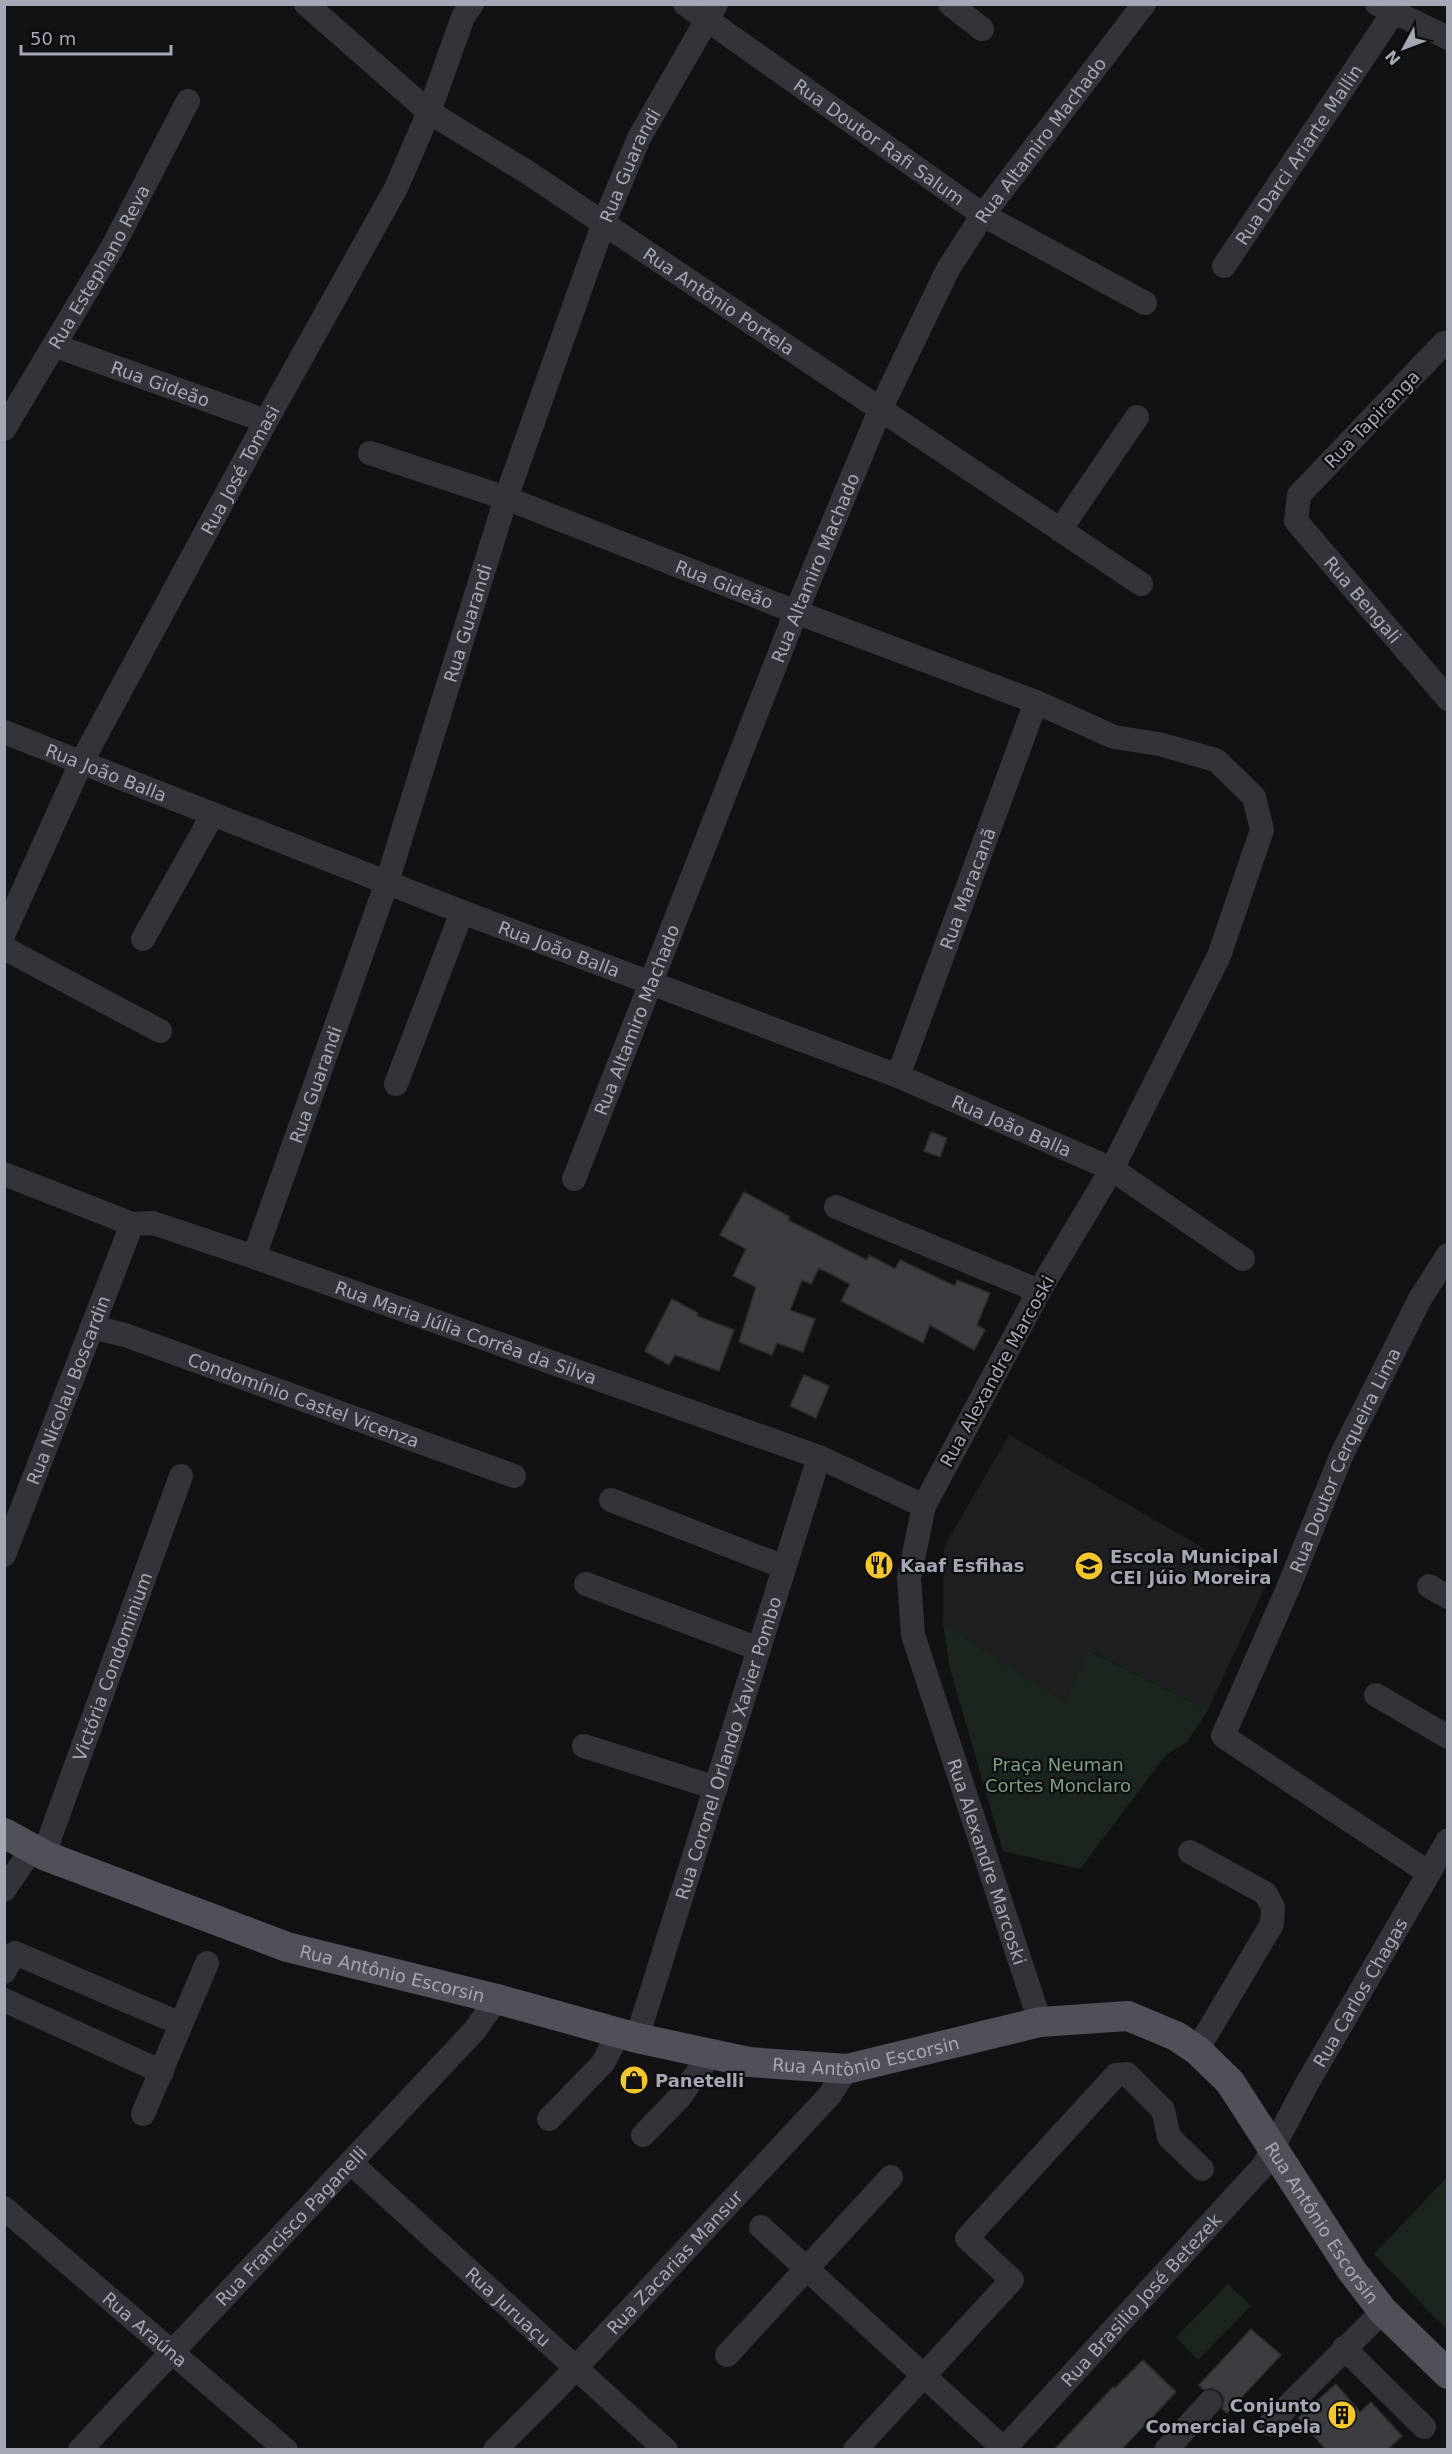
<svg xmlns="http://www.w3.org/2000/svg" width="1452" height="2454" font-family="'DejaVu Sans',sans-serif">
<style>
.built{fill:#1f1e21}
.green{fill:#1c241e}
.building{fill:#3c3c41;stroke:#2d2c30;stroke-width:1.5}
.lines{fill:none;stroke-linecap:round;stroke-linejoin:round}
.minor{stroke:#333339;stroke-width:24}
.major{stroke:#4f5058;stroke-width:30}
.labels{text-anchor:middle;dominant-baseline:central;stroke-width:4.5;stroke-linejoin:round;paint-order:stroke}
.street-label{font-size:18px;fill:#a4a7b4;stroke:#0d0d0f}
.poi-label{font-size:18px;font-weight:bold;fill:#a4a7b4;stroke:#0d0d0f;text-anchor:start}
.park-label{font-size:18px;fill:#7aa081;stroke:#0d0d0f}
</style>
<rect width="100%" height="100%" fill="#121214"/>
<!-- built -->
<path class="built" d="M1009,1435L1266,1585L1208,1710L1090,1651L1065,1702L943,1624L944,1547Z"/>
<!-- green -->
<path class="green" d="M943,1624L1065,1702L1089,1651L1208,1710L1187,1742L1166,1755L1080,1869L1003,1851L950,1669Z
M1447,2177V2330L1374,2254Z
M1228,2284L1251,2306L1198,2360L1176,2337Z"/>
<!-- building -->
<path class="building" d="M931,1132L947,1138L940,1157L924,1151Z
M744,1192L790,1217L788,1220L867,1260L869,1255L895,1269L900,1260L955,1286L957,1280L990,1293L977,1325L985,1330L974,1350L930,1325L923,1343L841,1301L850,1284L819,1268L811,1284L802,1280L790,1310L815,1319L803,1352L777,1343L772,1355L739,1342L756,1287L733,1276L746,1249L720,1235Z
M672,1299L698,1313L697,1316L734,1330L719,1371L675,1355L669,1365L645,1351Z
M804,1375L829,1386L816,1418L790,1406Z
M1251,2329L1281,2355L1227,2413L1222,2409L1224,2398L1220,2392L1212,2388L1204,2390L1199,2385Z
M1143,2360L1176,2392L1121,2450H1054L1113,2387L1115,2388Z
M1336,2384L1360,2412L1371,2402L1402,2436L1387,2450H1326L1298,2418Z"/>
<g class="lines">
<!-- minor -->
<g class="minor">
<path id="s1" d="M306,4L429,112L527,172L1141,584"/>
<path id="s2" d="M685,4L983,215L1145,303"/>
<path d="M950,4L982,29"/>
<path d="M1377,4L1448,38"/>
<path id="s3" d="M1224,266L1393,13"/>
<path id="s4" d="M56,346L266,421"/>
<path id="s5" d="M1448,347L1444,343L1299,495L1296,521L1448,699"/>
<path id="s6" d="M4,429L112,248L188,101"/>
<path id="s7" d="M370,453L506,498L796,612L1036,702L1114,737L1159,744L1216,760L1254,797L1262,830L1219,956L1112,1169L1039,1291L924,1506L909,1578L913,1635L1040,2022"/>
<path d="M1060,530L1137,417"/>
<path id="s8" d="M4,732L462,912L898,1076L1112,1169L1243,1259"/>
<path id="s9" d="M4,933L81,763L266,421L396,188L429,112L463,17L472,4"/>
<path d="M143,939L213,814"/>
<path d="M4,948L160,1031"/>
<path id="s10" d="M898,1076L1036,702"/>
<path d="M396,1084L462,912"/>
<path id="s11" d="M4,1174L132,1224L153,1223L254,1257L819,1457L924,1506"/>
<path id="s12" d="M574,1179L796,612L880,410L948,269L983,215L1144,4"/>
<path d="M836,1207L1039,1291"/>
<path id="s13" d="M254,1257L387,882L506,498L603,225L639,138L716,4"/>
<path id="s14" d="M92,1327L125,1335L514,1476"/>
<path d="M611,1500L784,1567"/>
<path id="s15" d="M4,1555L132,1224"/>
<path d="M586,1584L759,1649"/>
<path d="M1429,1586L1448,1597"/>
<path d="M1376,1695L1448,1737"/>
<path d="M584,1746L716,1788"/>
<path d="M1190,1852L1265,1893L1273,1907L1272,1924L1197,2050"/>
<path id="s16" d="M46,1856L50,1837L181,1476"/>
<path id="s17" d="M1429,1873L1223,1736L1289,1586L1342,1454L1420,1299L1448,1255"/>
<path d="M4,1890L32,1849"/>
<path d="M4,1972L15,1953L181,2024"/>
<path d="M4,2000L162,2072"/>
<path id="s18" d="M637,2038L819,1457"/>
<path d="M143,2114L207,1963"/>
<path d="M549,2119L603,2063L619,2033"/>
<path d="M643,2135L679,2098L711,2054"/>
<path id="s19" d="M351,2163L666,2450"/>
<path id="s20" d="M4,2208L286,2450"/>
<path d="M761,2227L1004,2449"/>
<path d="M1344,2348L1424,2427"/>
<path d="M727,2355L891,2177"/>
<path d="M1270,2424L1383,2311"/>
<path id="s21" d="M80,2450L474,2031L497,1999"/>
<path id="s22" d="M495,2450L555,2390L829,2096L847,2069"/>
<path d="M855,2450L1012,2280L967,2238L1116,2075L1127,2074L1163,2110L1169,2137L1202,2169"/>
<path id="s23" d="M1003,2450L1264,2165L1305,2087L1448,1840"/>
<path d="M1166,2450L1210,2402"/>
</g>
<!-- major -->
<path class="major" id="s24" d="M4,1833L46,1856L287,1947L497,1999L637,2038L749,2062L847,2069L1040,2022L1128,2016L1176,2036L1197,2050L1230,2082L1352,2271L1383,2311L1448,2374"/>
</g>
<!-- icons -->
<defs>
<g id="restaurant-disc" transform="scale(1.5)"><circle r="9.5" fill="#f2c62c" stroke="#0d0d0f"/><path d="M-5-6h1v4h1v-4h1v4h1v-4h1v5L-1.5 .5V6h-2V.5L-5-1ZM5-6V6H3V1.5H1.5Q1.5-4 5-6Z" fill="#111"/></g>
<g id="school-disc" transform="scale(1.5)"><circle r="9.5" fill="#f2c62c" stroke="#0d0d0f"/><path d="M0-5L7-2L0 1L-7-2ZM-4 1L0 2.5L4 1V4Q0 6-4 4Z" fill="#111"/></g>
<g id="shop-disc" transform="scale(1.5)"><circle r="9.5" fill="#f2c62c" stroke="#0d0d0f"/><path d="M-5-2.5h2.3a2.7 3.5 0 0 1 5.4 0H5L5.5 6h-11ZM-1.5-2.5h3a1.5 2.3 0 0 0-3 0Z" fill="#111"/></g>
<g id="building-disc" transform="scale(1.5)"><circle r="9.5" fill="#f2c62c" stroke="#0d0d0f"/><path d="M-4-6H4V6H1V3H-1V6H-4ZM-2.5-4.3h1.7v1.8h-1.7ZM.8-4.3h1.7v1.8H.8ZM-2.5-1h1.7V.8h-1.7ZM.8-1h1.7V.8H.8Z" fill="#111"/></g>
</defs>
<g fill-rule="evenodd">
<use href="#restaurant-disc" x="879" y="1565"/>
<use href="#school-disc" x="1089" y="1566"/>
<use href="#shop-disc" x="634" y="2080"/>
<use href="#building-disc" x="1342" y="2415"/>
</g>
<g class="labels">
<!-- street labels -->
<g class="street-label">
<text stroke="none"><textPath href="#s12" startOffset="1143">Rua Altamiro Machado</textPath></text>
<text stroke="none"><textPath href="#s2" startOffset="238">Rua Doutor Rafi Salum</textPath></text>
<text stroke="none"><textPath href="#s3" startOffset="134">Rua Darci Ariarte Mallin</textPath></text>
<text stroke="none"><textPath href="#s13" startOffset="1155">Rua Guarandi</textPath></text>
<text stroke="none"><textPath href="#s6" startOffset="188">Rua Estephano Reva</textPath></text>
<text stroke="none"><textPath href="#s1" startOffset="510">Rua Antônio Portela</textPath></text>
<text stroke="none"><textPath href="#s4" startOffset="111">Rua Gideão</textPath></text>
<text transform="translate(1372 419) rotate(-46)">Rua Tapiranga</text>
<text stroke="none"><textPath href="#s9" startOffset="520">Rua José Tomasi</textPath></text>
<text stroke="none"><textPath href="#s12" startOffset="657">Rua Altamiro Machado</textPath></text>
<text stroke="none"><textPath href="#s7" startOffset="378">Rua Gideão</textPath></text>
<text stroke="none"><textPath href="#s5" startOffset="345">Rua Bengali</textPath></text>
<text stroke="none"><textPath href="#s13" startOffset="669">Rua Guarandi</textPath></text>
<text stroke="none"><textPath href="#s8" startOffset="110">Rua João Balla</textPath></text>
<text stroke="none"><textPath href="#s10" startOffset="200">Rua Maracanã</textPath></text>
<text stroke="none"><textPath href="#s8" startOffset="596">Rua João Balla</textPath></text>
<text stroke="none"><textPath href="#s12" startOffset="171">Rua Altamiro Machado</textPath></text>
<text stroke="none"><textPath href="#s13" startOffset="183">Rua Guarandi</textPath></text>
<text stroke="none"><textPath href="#s8" startOffset="1082">Rua João Balla</textPath></text>
<text stroke="none"><textPath href="#s11" startOffset="490">Rua Maria Júlia Corrêa da Silva</textPath></text>
<text transform="translate(997 1371) rotate(-61)">Rua Alexandre Marcoski</text>
<text stroke="none"><textPath href="#s15" startOffset="177">Rua Nicolau Boscardin</textPath></text>
<text stroke="none"><textPath href="#s14" startOffset="224">Condomínio Castel Vicenza</textPath></text>
<text stroke="none"><textPath href="#s17" startOffset="549">Rua Doutor Cerqueira Lima</textPath></text>
<text stroke="none"><textPath href="#s16" startOffset="201">Victória Condominium</textPath></text>
<text stroke="none"><textPath href="#s18" startOffset="304">Rua Coronel Orlando Xavier Pombo</textPath></text>
<text stroke="none"><textPath href="#s7" startOffset="2115">Rua Alexandre Marcoski</textPath></text>
<text stroke="none"><textPath href="#s24" startOffset="414">Rua Antônio Escorsin</textPath></text>
<text stroke="none"><textPath href="#s23" startOffset="584">Rua Carlos Chagas</textPath></text>
<text stroke="none"><textPath href="#s24" startOffset="900">Rua Antônio Escorsin</textPath></text>
<text stroke="none"><textPath href="#s24" startOffset="1458">Rua Antônio Escorsin</textPath></text>
<text stroke="none"><textPath href="#s21" startOffset="308">Rua Francisco Paganelli</textPath></text>
<text stroke="none"><textPath href="#s22" startOffset="260">Rua Zacarias Mansur</textPath></text>
<text stroke="none"><textPath href="#s23" startOffset="204">Rua Brasilio José Betezek</textPath></text>
<text stroke="none"><textPath href="#s19" startOffset="213">Rua Juruaçu</textPath></text>
<text stroke="none"><textPath href="#s20" startOffset="186">Rua Araúna</textPath></text>
</g>
<!-- poi labels -->
<g class="poi-label">
<text x="1110" y="1556">Escola Municipal<tspan x="1110" dy="21">CEI Júio Moreira</tspan></text>
<text x="900" y="1565">Kaaf Esfihas</text>
<text x="655" y="2080">Panetelli</text>
<text x="1321" y="2405" text-anchor="end">Conjunto<tspan x="1321" dy="21">Comercial Capela</tspan></text>
</g>
<!-- park labels -->
<g class="park-label">
<text x="1058" y="1764">Praça Neuman<tspan x="1058" dy="21">Cortes Monclaro</tspan></text>
</g>
</g>
<!-- border -->
<rect width="1452" height="2454" fill="none" stroke="#a4a7b4" stroke-width="12"/>
<!-- north arrow -->
<g transform="translate(1404 48) rotate(229)" stroke="#0d0d0f" stroke-width="4.5" paint-order="stroke">
<path d="M0-4.5L10 22L0 15L-10 22Z" fill="#a4a7b4"/>
<text y="-9" font-size="16" font-weight="bold" text-anchor="middle" fill="#a4a7b4">N</text>
</g>
<!-- scale -->
<path d="M21 45v9h150v-9" fill="none" stroke="#a4a7b4" stroke-width="3"/>
<text x="30" y="45" font-size="18" fill="#a4a7b4" stroke="#0d0d0f" stroke-width="4.5" paint-order="stroke">50 m</text>
</svg>
